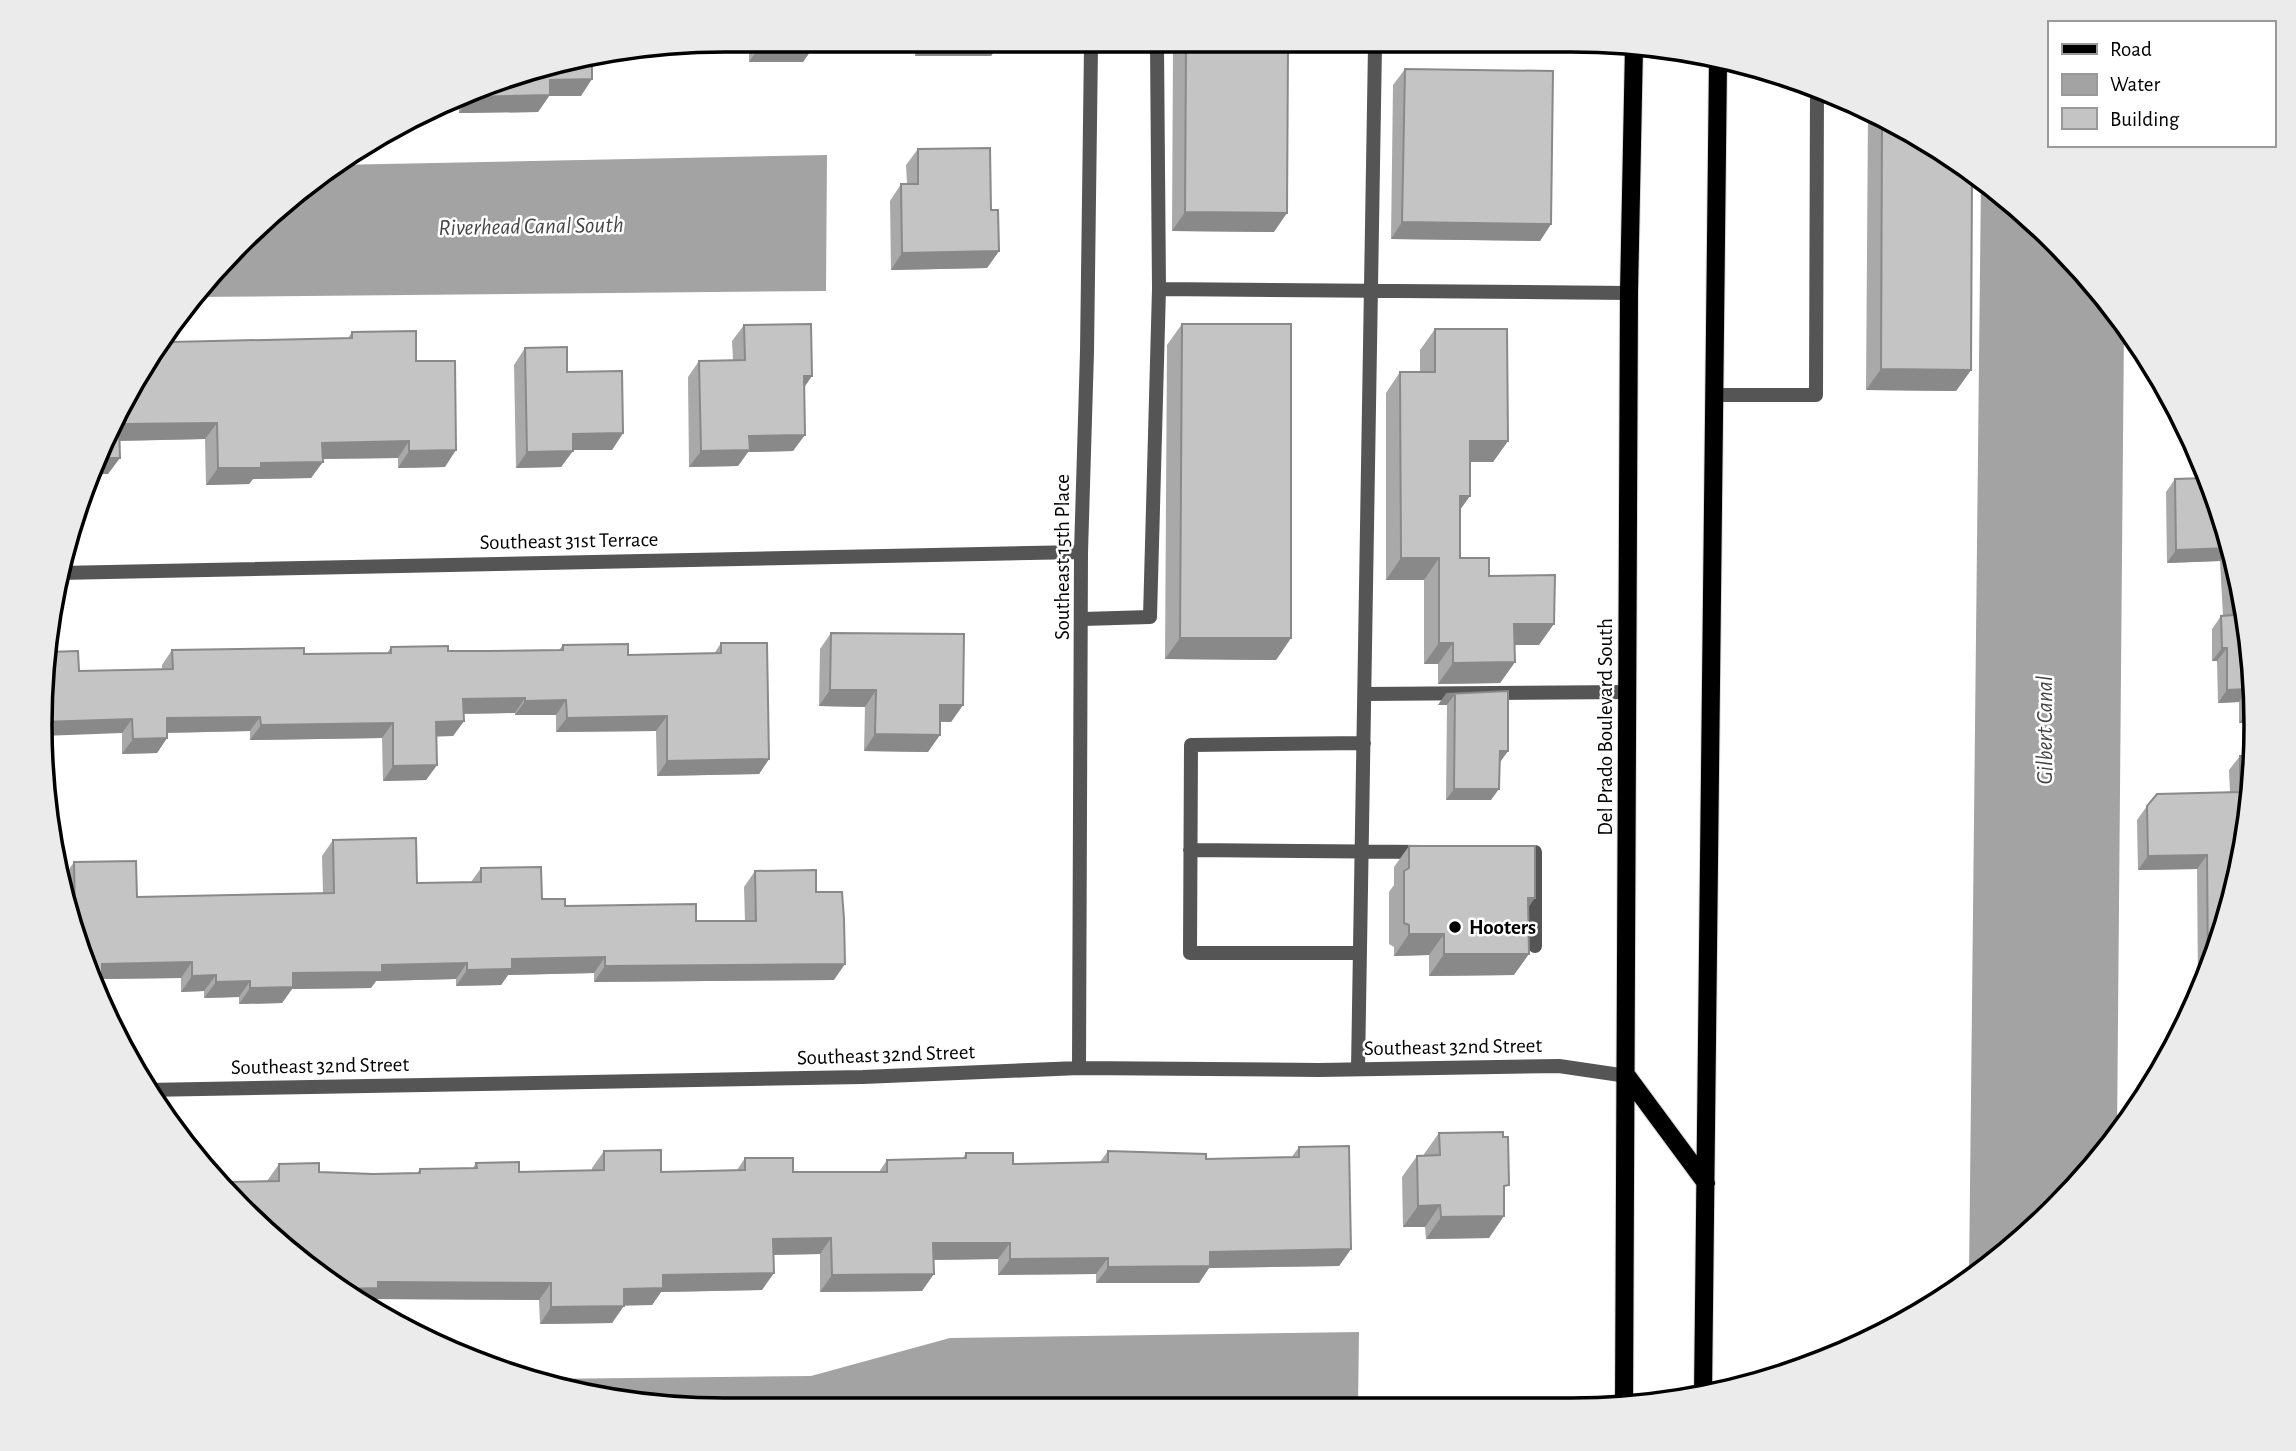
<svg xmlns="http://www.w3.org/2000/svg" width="2296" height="1451" font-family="'Alegreya Sans',sans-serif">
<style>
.water{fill:#a3a3a3}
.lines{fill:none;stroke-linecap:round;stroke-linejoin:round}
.primary-casing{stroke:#dbdbdb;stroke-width:20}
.service{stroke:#555;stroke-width:14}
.minor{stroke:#555;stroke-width:14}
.primary{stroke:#000;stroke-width:18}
.wall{fill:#a9a9a9}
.shaded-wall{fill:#898989}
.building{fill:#c4c4c4;stroke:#898989;stroke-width:2}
.poi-dot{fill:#000;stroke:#fff;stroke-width:2.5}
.labels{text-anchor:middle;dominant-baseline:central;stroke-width:5;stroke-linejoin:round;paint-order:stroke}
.street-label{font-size:21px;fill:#000;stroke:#fff}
.poi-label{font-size:21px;font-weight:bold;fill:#000;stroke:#fff;text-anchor:start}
.water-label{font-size:23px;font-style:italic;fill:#444;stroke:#fff}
.rim{fill:none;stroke:#000;stroke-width:3.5}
</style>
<rect width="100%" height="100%" fill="#fff"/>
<!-- water -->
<path class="water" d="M827,155L826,291L193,297L334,165Z
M1981,178L2086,274L2124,327L2117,1138L2022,1241L1969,1279Z
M1359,1332L1358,1408L636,1405L540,1379L811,1376L950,1338Z"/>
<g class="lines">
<!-- primary casing -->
<g class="primary-casing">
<path id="primary" d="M1627,1076L1706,1183
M1703,1395L1718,62
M1624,1408L1629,293L1634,46"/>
</g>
<!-- service -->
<path class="service" d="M1157,46L1159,289
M1714,395H1816L1817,88
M1083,619L1150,617L1159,289L1629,293
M1365,694L1628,692
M1190,850L1423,852
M1517,852H1535V946
M1360,953H1190L1191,745L1364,743
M1358,1069L1375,46"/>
<!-- minor -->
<path class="minor" d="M59,573L1081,552
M1079,1068L1081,552L1087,352L1091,46
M146,1090L863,1077L1079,1068L1319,1070L1559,1066L1627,1076"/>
<!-- primary -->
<use href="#primary" class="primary"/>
</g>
<!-- wall -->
<path class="wall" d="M706,46H814L803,62H749V52L706,53Z
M915,46H998L991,56H915Z
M1173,46H1288L1274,232L1172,231Z
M1405,69L1551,224L1540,241L1391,239L1393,85Z
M506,76L581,96H549L538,112L459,113L458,100Z
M1868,112L1972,173L1971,370L1956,391L1866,390Z
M918,149L991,210L999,251L987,268L891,270L890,201L901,184H907L906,165Z
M1182,324L1291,638L1276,660L1165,659L1167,345Z
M744,325L812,376L804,388L793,451L748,452L738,466L689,467L688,377L699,361L733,360L732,341Z
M1435,329L1508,441L1493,462H1470L1460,510V558L1489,576L1539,645H1515V662L1500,683L1438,684V664H1424V580H1386V393L1400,372H1420V350Z
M352,332L416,361L445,467L398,468V458L323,459L311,478L253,479L249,484L206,485L205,439L120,441L108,474H91L132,383L170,342L348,338Z
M525,348L567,372L623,433L612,450H573L561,467L516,468L514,365Z
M2175,479L2220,506L2250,636L2253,723H2239V702L2218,703L2217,661H2212V629L2221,616H2223L2220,561L2167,563L2166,492Z
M831,633L963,705L951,722H940L928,752L864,751L865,707L819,706L820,649Z
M721,643L769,759L759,774L657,776L656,731L556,732V715H515V713L463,714L464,721L453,736H436L437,765L426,780L383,781L382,738L250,740V731L167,733V738L157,753L122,754V733L79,671L162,669V665L172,650L304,654L387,653L391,647L448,651L559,650L563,645L628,655L714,654Z
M1508,691V751L1500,762L1491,800H1446L1447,705H1438L1446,694Z
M2240,756H2254L2232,903L2202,983H2198L2197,869L2138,870L2137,820L2147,806L2230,792L2229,770Z
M333,840L417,883L471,882L481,868L542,899L565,906L696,921H745L744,887L755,871L816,892L834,980L594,982V973L508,975L501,985L456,986V979L376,981L371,988L292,989L282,1003L239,1004V997L204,998V991L181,992V978L101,979L95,987L64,903L63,878L74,862L137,897L323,893L322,856Z
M1409,846L1528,907L1514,975L1429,976V955L1394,956V947L1389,944V892L1394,885V867Z
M1439,1133L1504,1193L1489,1238L1426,1239L1425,1227H1403L1402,1177L1417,1156H1424V1154Z
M1299,1147L1351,1249L1339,1266L1209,1268L1199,1283H1096V1274L998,1275V1259L934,1260L922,1291L820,1292V1254L774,1255L762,1290L661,1292L652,1305H624L612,1323L540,1324L539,1300L370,1299L267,1181L279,1164L319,1172L373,1174L417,1173L420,1169L473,1168L476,1163L519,1172L592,1170V1168L604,1151L661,1172L737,1170L745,1158L793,1172H879L887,1160L963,1158L966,1153L1013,1164L1100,1162L1108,1151L1206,1159L1291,1158Z"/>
<!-- shaded-wall -->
<path class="shaded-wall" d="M711,46H753L749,52L706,53Z
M760,46H814L803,62H749Z
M922,46H998L991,56H915Z
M592,79L581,96H549L538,112L459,113L470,97L550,80Z
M1185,212L1287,213L1274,232L1172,231Z
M1402,222L1551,224L1540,241L1391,239Z
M999,251L987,268L891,270L902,253Z
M1881,369L1971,370L1956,391L1866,390Z
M804,376H812L800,392Z
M217,423L205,439L108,441L119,424Z
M623,433L612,450H561L573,434Z
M805,435L793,451L748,452L738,466L689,467L701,451L749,436Z
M409,441L398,458L311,459L322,443Z
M1470,441H1508L1493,462H1455Z
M456,450L445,467L398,468L409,451Z
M573,451L561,467L516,468L527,452Z
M98,458H120L108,474H91Z
M323,462L311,478L253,479L249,484L206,485L218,468L261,463Z
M1460,496H1470L1455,517Z
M2229,548L2220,561L2167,563L2176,550Z
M1401,558H1439L1424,580H1386Z
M1514,624H1554L1539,645H1499Z
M1180,638H1291L1276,660L1165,659Z
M1439,643H1453L1438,664H1424Z
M2222,648H2227L2217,661H2212Z
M1515,662L1500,683L1438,684L1453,663Z
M2248,689L2239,702L2218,703L2227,690Z
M830,690H876L865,707L819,706Z
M1446,694H1455L1447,705H1438Z
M525,698L515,713L453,714L463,699Z
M566,700L556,715H515L525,701Z
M940,705H963L951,722L928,721Z
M2249,710H2252L2253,723H2239Z
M667,716L656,731L556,732L567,718Z
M260,717L250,731L156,733L167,718Z
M132,719L122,733L42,736L40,725L41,722Z
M464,721L453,736L426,737L436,722Z
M393,723L382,738L250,740L261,725Z
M875,734L940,735L928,752L864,751Z
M167,738L157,753L122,754L133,739Z
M1500,751H1508L1500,762H1492Z
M769,759L759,774L657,776L667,761Z
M437,765L426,780L383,781L393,766Z
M1454,789H1499L1491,800H1446Z
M2207,855L2197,869L2138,870L2148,856Z
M1528,898H1535L1520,919Z
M1409,934H1444L1429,955L1394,956Z
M1444,954H1529L1514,975L1429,976Z
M605,957L594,973L508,975L501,985L456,986L467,970L512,959Z
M192,962L181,978L101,979L95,987L92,978L102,964Z
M467,963L456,979L376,981L371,988L292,989L282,1003L239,1004L250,988L293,973L382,965Z
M845,964L834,980L594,982L605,966Z
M2208,969L2202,983H2198Z
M216,975L204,991L181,992L192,976Z
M250,981L239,997L204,998L216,982Z
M1440,1205L1425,1227H1403L1418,1206Z
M1504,1216L1489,1238L1426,1239L1441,1217Z
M831,1238L820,1254L762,1255L773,1239Z
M933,1243H1010L998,1259L922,1260Z
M1351,1249L1339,1266L1209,1268L1199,1283H1096L1108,1267L1210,1252Z
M1108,1258L1096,1274L998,1275L1010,1259Z
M774,1273L762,1290L661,1292L652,1305L612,1306L624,1289L663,1275Z
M934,1274L922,1291L820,1292L832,1275Z
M378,1282L551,1283L539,1300L370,1299L367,1303L343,1289Z
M624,1306L612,1323L540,1324L551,1307Z"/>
<!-- building -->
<path class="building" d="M1186,46H1288L1287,213L1185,212Z
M592,56V79L550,80V95L470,97V94L506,76Z
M1405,69L1553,71L1551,224L1402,222Z
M1882,121L1972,173L1971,370L1881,369Z
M990,148L991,210H998L999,251L902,253L901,184H918V149Z
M811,324L812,376H804L805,435L749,436L750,450L701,451L699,361L745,360L744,325Z
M1182,324H1291V638H1180Z
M170,327V342L352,338V332L416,331V361H455L456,450L409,451V441L322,443L323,462L261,463V468H218L217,423L119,424L120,458H98L132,383Z
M1435,329H1507L1508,441H1470V496H1460V558H1489V576L1555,575L1554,624H1514L1515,662L1453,663V643H1439V558H1401L1400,372H1435Z
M567,347V372L622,371L623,433L573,434V451L527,452L525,348Z
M2207,478L2220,506L2250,636L2252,710H2249L2248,689L2227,690V648H2222L2221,616L2233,615L2229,548L2176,550L2175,479Z
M831,633L964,634L963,705H940V735L875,734L876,690H830Z
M721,643H767L769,759L667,761V716L567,718L566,700L525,701V698L463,699L464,721L436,722L437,765L393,766V723L261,725L260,717L167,718V738L133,739L132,719L41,722L47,652L78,651L79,671L173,669L172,650L304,648V654L391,653V647L448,646V651H490L563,650V645L628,644V655L721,653Z
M1508,691V751H1500L1499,789H1454L1455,694H1446Z
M2240,756H2254V771L2232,903L2208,968L2207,855L2148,856L2147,806L2157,794L2240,792Z
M416,838L417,883L481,882V868L541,867L542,899H565V906L696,904V921H756L755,871L816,870V892H842L844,919L845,964L605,966V957L512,959V969L467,970V963L382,965V972L293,973V987L250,988V981L216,982V975L192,976V962L102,964V977L92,978L68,914H75L74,862L136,861L137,897L334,893L333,840Z
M1409,846H1535V898H1528L1529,954H1444V934H1409V925L1404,923V871L1409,868Z
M1503,1132V1137H1508L1509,1185L1504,1186V1216L1441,1217L1440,1205L1418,1206L1417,1156L1440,1155L1439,1133Z
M1349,1146L1351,1249L1210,1252V1266L1108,1267V1258L1010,1259V1243H933L934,1274L832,1275L831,1238L773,1239L774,1273L663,1275V1288L624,1289V1306L551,1307V1283L378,1282V1288L343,1289L308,1269L226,1182L279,1181V1164L319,1163V1172L373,1174L420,1173V1169L477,1168L476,1163L519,1162V1172L604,1170V1151L661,1150V1172L745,1170V1158H793V1172H887V1160L966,1158V1153H1013V1164L1108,1162V1151L1206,1154V1159L1299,1157V1147Z"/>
<!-- markers -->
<circle class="poi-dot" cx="1455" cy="927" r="7"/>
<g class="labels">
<!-- street labels -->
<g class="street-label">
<text transform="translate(569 541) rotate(-1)">Southeast 31st Terrace</text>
<text transform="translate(1062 557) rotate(-90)">Southeast 15th Place</text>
<text transform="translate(1605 727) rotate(-90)">Del Prado Boulevard South</text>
<text transform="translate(1453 1047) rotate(-1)">Southeast 32nd Street</text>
<text transform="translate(886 1055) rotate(-2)">Southeast 32nd Street</text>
<text transform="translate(320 1066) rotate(-1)">Southeast 32nd Street</text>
</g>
<!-- poi labels -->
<g class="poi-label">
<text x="1469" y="927">Hooters</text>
</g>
<!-- water labels -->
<g class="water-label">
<text transform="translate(531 227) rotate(-1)">Riverhead Canal South</text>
<text transform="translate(2045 730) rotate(-90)">Gilbert Canal</text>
</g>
</g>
<!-- crop -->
<path d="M0 0H2296V1451H0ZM725 52H1571A673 673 0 0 1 2244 725V725A673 673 0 0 1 1571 1398H725A673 673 0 0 1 52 725V725A673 673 0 0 1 725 52Z" fill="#ebebeb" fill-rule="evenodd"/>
<path class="rim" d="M725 52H1571A673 673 0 0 1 2244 725V725A673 673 0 0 1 1571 1398H725A673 673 0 0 1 52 725V725A673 673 0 0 1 725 52Z"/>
<!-- legend -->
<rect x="2048" y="21" width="228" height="126" fill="#ffffff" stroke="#999999" stroke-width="2"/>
<rect x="2062" y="44" width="35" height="10" fill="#000000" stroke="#999999" stroke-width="2"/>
<text x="2110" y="56" font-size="21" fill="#000000">Road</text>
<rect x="2062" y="74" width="35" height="21" fill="#a3a3a3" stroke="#999999" stroke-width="2"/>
<text x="2110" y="91" font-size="21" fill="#000000">Water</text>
<rect x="2062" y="108" width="35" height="21" fill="#c4c4c4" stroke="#999999" stroke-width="2"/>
<text x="2110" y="126" font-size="21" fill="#000000">Building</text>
</svg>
